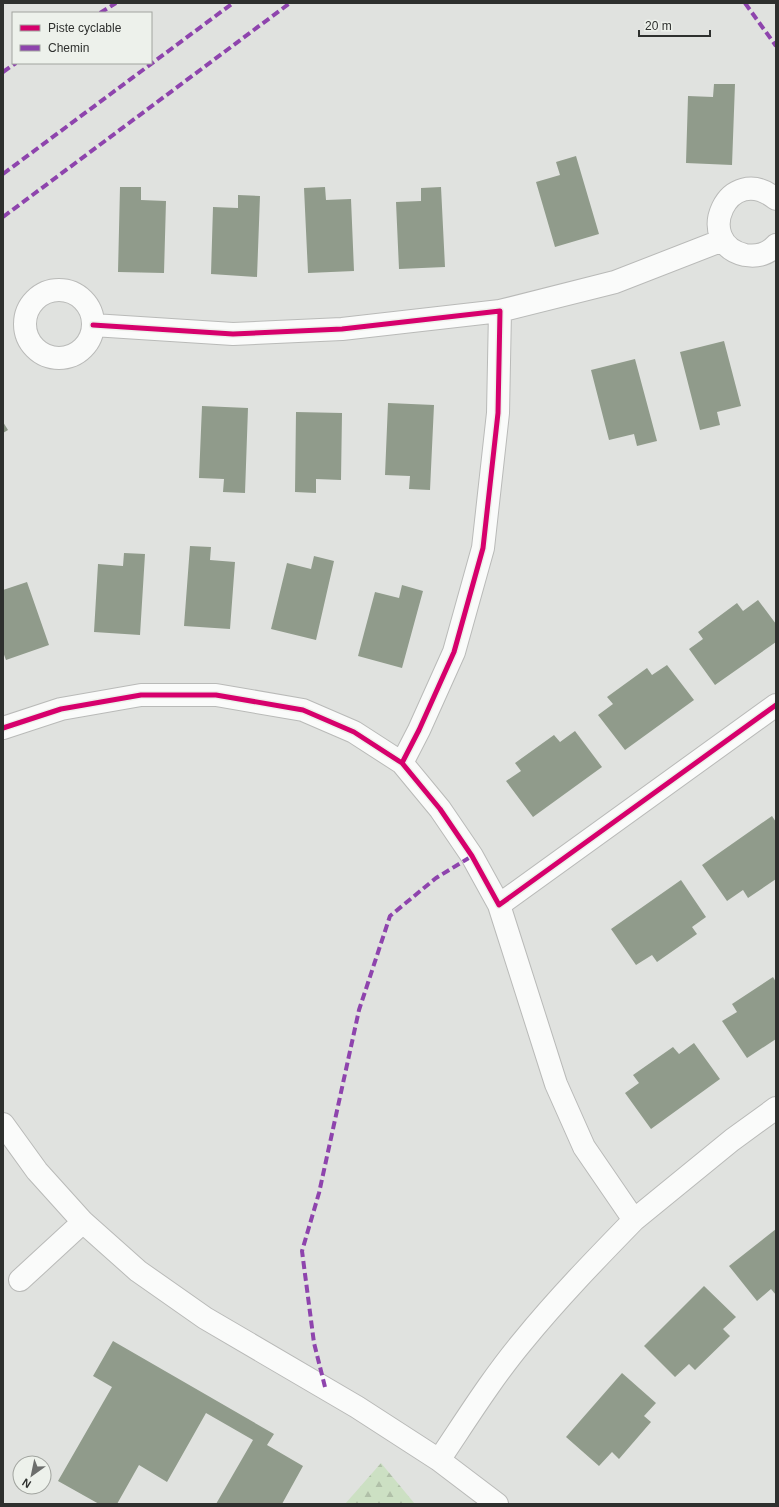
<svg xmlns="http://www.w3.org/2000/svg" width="779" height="1507" font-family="Arial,sans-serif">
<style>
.forest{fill:url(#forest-firs)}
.building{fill:#909b8b}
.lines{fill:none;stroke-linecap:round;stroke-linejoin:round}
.minor-casing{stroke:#b9bab8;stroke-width:24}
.minor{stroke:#fafbfa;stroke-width:22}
.quiet{stroke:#8e44ad;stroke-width:4;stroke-dasharray:8 4;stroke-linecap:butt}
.cycleway-casing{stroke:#edf1eb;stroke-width:8}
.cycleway{stroke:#d6006c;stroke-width:5}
</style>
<defs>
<pattern id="forest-firs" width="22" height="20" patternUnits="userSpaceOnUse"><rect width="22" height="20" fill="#cce0c3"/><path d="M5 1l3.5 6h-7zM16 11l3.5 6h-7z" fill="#b0c0a8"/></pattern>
</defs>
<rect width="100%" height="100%" fill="#e0e2df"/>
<!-- forest -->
<path class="forest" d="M381,1463L415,1504H345Z"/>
<!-- building -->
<path class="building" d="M714,84H735L732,165L686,163L688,96L713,97Z
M576,156L599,234L555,247L536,182L560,175L556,162Z
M120,187H141V200L166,201L164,273L118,272Z
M325,187L326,200L351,199L354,271L308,273L304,188Z
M441,187L445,267L399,269L396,202L421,201V188Z
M238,195L260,196L257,277L211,274L213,207L238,208Z
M724,341L741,406L717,412L720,425L700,430L680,352Z
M635,359L657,441L637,446L634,434L609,440L591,370Z
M388,403L434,405L430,490L409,489L410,476L385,475Z
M202,406L248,408L245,493L223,492L224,479L199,478Z
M296,412L342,413L341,480L316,479V493L295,492Z
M3,422L8,430L3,433Z
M190,546L211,547L210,560L235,562L230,629L184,626Z
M124,553L145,554L140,635L94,632L98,564L123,566Z
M314,556L334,561L316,640L271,629L287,563L311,569Z
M27,582L49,645L6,660L3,652V590Z
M402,585L423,591L402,668L358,656L375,592L399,598Z
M758,600L776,624V642L715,685L689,649L703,639L698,632L737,603L743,611Z
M667,665L694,700L625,750L598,715L613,704L607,697L647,668L652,675Z
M575,731L602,767L533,817L506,781L521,771L515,763L554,735L560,742Z
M772,816L776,822V879L748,898L743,890L727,901L702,865Z
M681,880L706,917L692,927L697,934L657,962L652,955L636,965L611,929Z
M773,977L776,982V1039L747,1058L722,1021L737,1012L732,1004Z
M694,1043L720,1079L651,1129L625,1093L639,1083L633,1075L673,1047L679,1054Z
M776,1229V1295L771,1289L757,1301L729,1266Z
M704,1286L736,1317L723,1329L730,1336L695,1370L689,1364L675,1377L644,1346Z
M113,1341L274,1434L267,1445L303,1466L282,1504H216L253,1440L206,1413L167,1482L139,1465L117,1504H99L58,1481L112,1387L93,1376Z
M622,1373L656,1403L644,1416L651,1422L619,1459L612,1452L599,1466L566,1437Z"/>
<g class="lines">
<!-- minor casing -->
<g class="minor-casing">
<path id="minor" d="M776,199C728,160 692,243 745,255C757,257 768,254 776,245
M25 324a34 34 0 1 1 68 0a34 34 0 1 1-68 0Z
M500,311L615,282L723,240
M93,325L233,334L342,329L500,311L498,413L483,548L454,652L419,730L402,763
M3,728L61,709L141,695H216L303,710L354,732L402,763L440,809L472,856L499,905L776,705
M499,905L556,1084L584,1147L634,1220L732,1140L776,1108
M3,1124L37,1171L83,1222L138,1271L205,1318L357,1407L439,1460L497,1504
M20,1280L83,1222
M439,1460C466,1420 492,1378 523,1341C558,1298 596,1259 634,1220"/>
</g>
<!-- minor -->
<use href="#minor" class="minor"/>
<!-- quiet -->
<path class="quiet" d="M745,3L776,46
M100,13L116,3
M3,72L16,63
M3,174L233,3
M3,217L290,3
M325,1387L314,1343L302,1251L319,1193L359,1010L390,916L436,878L472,856"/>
<!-- cycleway casing -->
<g class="cycleway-casing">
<path id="cycleway" d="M93,325L233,334L342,329L500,311L498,413L483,548L454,652L419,730L402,763
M3,728L61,709L141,695H216L303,710L354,732L402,763L440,809L472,856L499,905L776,705"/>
</g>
<!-- cycleway -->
<use href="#cycleway" class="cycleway"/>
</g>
<!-- border -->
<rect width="779" height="1507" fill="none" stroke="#2e302e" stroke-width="8"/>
<!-- legend -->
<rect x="12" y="12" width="140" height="52" fill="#edf1eb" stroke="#a1a49f"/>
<rect x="20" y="25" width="20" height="6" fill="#d6006c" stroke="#a1a49f"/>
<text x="48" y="32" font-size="12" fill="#2e302e">Piste cyclable</text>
<rect x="20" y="45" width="20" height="6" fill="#8e44ad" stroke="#a1a49f"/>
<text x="48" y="52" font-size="12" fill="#2e302e">Chemin</text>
<!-- north arrow -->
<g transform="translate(32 1475) rotate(213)"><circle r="19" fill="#edf1eb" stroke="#a1a49f"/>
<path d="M0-3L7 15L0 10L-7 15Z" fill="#6c6e6c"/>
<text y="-6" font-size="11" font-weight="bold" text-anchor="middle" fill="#2e302e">N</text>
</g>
<!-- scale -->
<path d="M639 30v6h71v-6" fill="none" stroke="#2e302e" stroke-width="2"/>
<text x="645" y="30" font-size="12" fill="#2e302e" stroke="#edf1eb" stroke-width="3" paint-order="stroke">20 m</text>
</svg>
